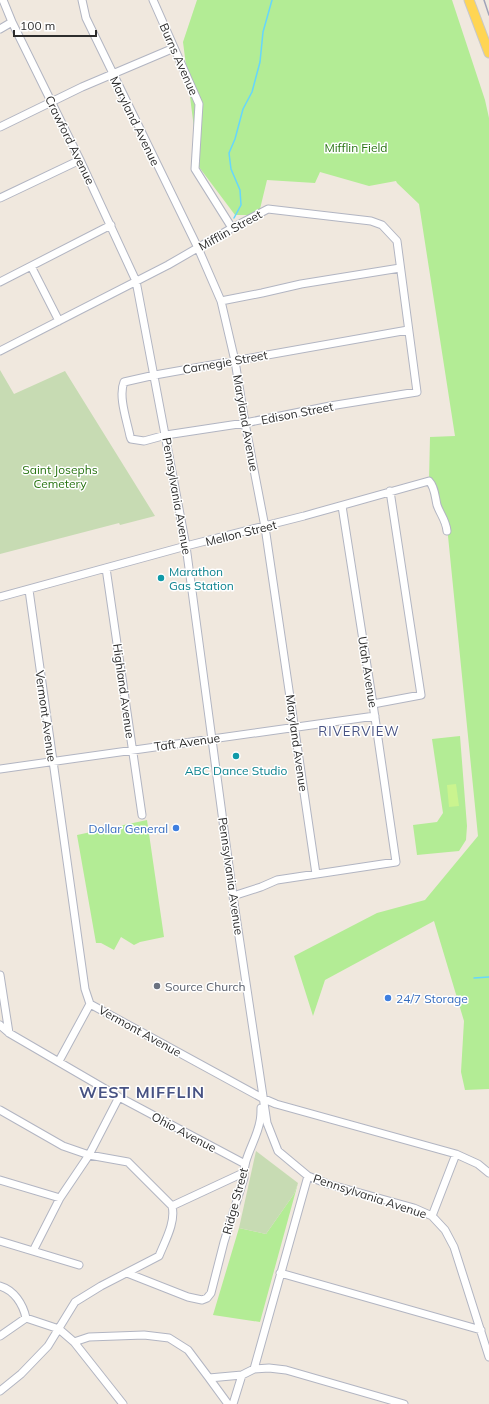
<svg xmlns="http://www.w3.org/2000/svg" width="489" height="1404" font-family="Mulish,sans-serif">
<style>
.green{fill:#b3ec95}
.cemetery{fill:#c7dbb3}
.pitch{fill:#caf48f}
.lines{fill:none;stroke-linecap:round;stroke-linejoin:round}
.stream{stroke:#66d6fc;stroke-width:1.5}
.minor-casing{stroke:#b2b5c2;stroke-width:9}
.major-casing{stroke:#c8c8c8;stroke-width:11}
.minor{stroke:#fff;stroke-width:7}
.major{stroke:#ffd553;stroke-width:9}
.rail{stroke:#9fa3b9;stroke-width:1.5}
.culture-dot{fill:#0f9aa8;stroke:#fff;stroke-width:1.5}
.shop-dot{fill:#3f7fe0;stroke:#fff;stroke-width:1.5}
.worship-dot{fill:#6b7280;stroke:#fff;stroke-width:1.5}
.labels{text-anchor:middle;dominant-baseline:central;stroke-width:3;stroke-linejoin:round;paint-order:stroke}
.street-label{font-size:12px;fill:#2d2d2d;stroke:#fff}
.park-label{font-size:12px;fill:#287412;stroke:#fff}
.culture-label{font-size:12px;fill:#0d838f;stroke:#fff;text-anchor:start}
.shop-label{font-size:12px;fill:#366cbe;stroke:#fff;text-anchor:end}
.worship-label{font-size:12px;fill:#5b616d;stroke:#fff;text-anchor:start}
.neighbourhood-label{font-size:13px;letter-spacing:1px;fill:#475283;stroke:#fff}
.district-label{font-size:16px;font-weight:bold;letter-spacing:1px;fill:#475283;stroke:#fff}
</style>
<rect width="100%" height="100%" fill="#f0e8de"/>
<!-- green -->
<path class="green" d="M197,0H452L485,100L489,118V1089L465,1090L461,1072L464,1021L434,921L325,980L313,1016L294,956L377,913L425,900L478,836L447,526L429,481L430,437L455,436L419,204L397,183L396,181L369,186L320,172L315,183L267,180L260,209L253,215H235L199,167L183,42Z
M460,736L467,826L466,840L459,851L417,855L413,825L437,822L443,813L432,739Z
M147,820L164,937L140,942L134,945L121,937L114,950L101,943H96L77,835Z
M298,1183L260,1322L213,1315L239,1228L266,1234L294,1194Z"/>
<!-- cemetery -->
<path class="cemetery" d="M0,370L14,394L65,371L155,516L120,525L119,523L0,554Z
M256,1151L298,1183L294,1194L266,1234L239,1228Z"/>
<!-- pitch -->
<path class="pitch" d="M456,784L459,806L449,807L447,785Z"/>
<g class="lines">
<!-- stream -->
<path class="stream" d="M234,218L241,205L240,190L231,169L229,153L235,139L243,109L252,92L260,62L263,32L272,0
M474,978L489,977"/>
<!-- minor casing -->
<g class="minor-casing">
<path id="minor" d="M3,0L12,22L80,160L136,281L186,546L233,896L267,1123L278,1151L308,1176L328,1184L414,1208L432,1216L445,1230L454,1247L489,1357
M82,0L86,18L198,248L221,301L235,361L245,423L265,527L316,874
M153,0L199,104L195,169L232,228
M0,29L12,22
M0,127L82,87L174,48
M0,198L80,160
M31,266L59,321
M0,282L111,225
M221,301L262,293L301,284L400,268
M0,351L168,265L232,228L268,209L371,221L382,225L397,241L417,392L330,406L245,423L166,435L144,441L131,439L130,436C127,421 118,396 124,382L155,375L408,330
M106,568L142,815
M29,590L85,989L90,1004L262,1098L276,1104L456,1154L478,1164L489,1173
M0,597L186,546L304,516L429,481C435,487 435,497 437,505C440,514 446,520 447,531
M373,704L421,695L390,491
M0,769L375,716
M233,896L261,887L277,880L396,862L373,704L342,506
M0,975L9,1033
M0,1025L9,1033L119,1097L245,1164
M59,1061L90,1004
M0,1110L63,1146L89,1155L128,1162L172,1206C176,1222 165,1241 159,1256L101,1286L75,1302L48,1346L21,1374L0,1391
M0,1180L60,1198
M172,1206L243,1173
M432,1216L456,1154
M0,1241L79,1265
M33,1251L60,1198L89,1155L119,1097
M127,1273L188,1297L202,1300L207,1298L211,1293L224,1242L244,1178C242,1159 257,1140 260,1121C261,1117 261,1112 261,1108
M280,1273L481,1330
M0,1286C14,1290 23,1304 26,1318
M0,1336L26,1318L59,1329L74,1342L123,1404
M74,1342L89,1337L144,1335L169,1338L188,1350L209,1378L242,1375L254,1369L269,1368L286,1370L404,1404
M254,1369L308,1176
M209,1378L228,1404
M233,1404L242,1375"/>
</g>
<!-- major casing -->
<g class="major-casing">
<path id="major" d="M469,0L489,53"/>
</g>
<!-- minor -->
<use href="#minor" class="minor"/>
<!-- major -->
<use href="#major" class="major"/>
<!-- rail -->
<path class="rail" d="M484,0L489,15"/>
</g>
<!-- markers -->
<g class="culture-dot">
<circle cx="161" cy="578" r="4"/>
<circle cx="236" cy="756" r="4"/>
</g>
<g class="shop-dot">
<circle cx="176" cy="828" r="4"/>
<circle cx="388" cy="998" r="4"/>
</g>
<circle class="worship-dot" cx="157" cy="986" r="4"/>
<g class="labels">
<!-- street labels -->
<g class="street-label">
<text transform="translate(179 59) rotate(66)">Burns Avenue</text>
<text transform="translate(135 121) rotate(64)">Maryland Avenue</text>
<text transform="translate(70 140) rotate(64)">Crawford Avenue</text>
<text transform="translate(230 230) rotate(-29)">Mifflin Street</text>
<text transform="translate(225 362) rotate(-10)">Carnegie Street</text>
<text transform="translate(297 413) rotate(-11)">Edison Street</text>
<text transform="translate(246 423) rotate(80)">Maryland Avenue</text>
<text transform="translate(177 496) rotate(80)">Pennsylvania Avenue</text>
<text transform="translate(241 533) rotate(-14)">Mellon Street</text>
<text transform="translate(368 672) rotate(81)">Utah Avenue</text>
<text transform="translate(124 691) rotate(82)">Highland Avenue</text>
<text transform="translate(46 716) rotate(82)">Vermont Avenue</text>
<text transform="translate(187 742) rotate(-8)">Taft Avenue</text>
<text transform="translate(297 743) rotate(82)">Maryland Avenue</text>
<text transform="translate(231 876) rotate(82)">Pennsylvania Avenue</text>
<text transform="translate(140 1031) rotate(29)">Vermont Avenue</text>
<text transform="translate(184 1132) rotate(28)">Ohio Avenue</text>
<text transform="translate(370 1196) rotate(18)">Pennsylvania Avenue</text>
<text transform="translate(235 1201) rotate(-75)">Ridge Street</text>
</g>
<!-- park labels -->
<g class="park-label">
<text x="356" y="147">Mifflin Field</text>
<text x="60" y="469">Saint Josephs<tspan x="60" dy="14">Cemetery</tspan></text>
</g>
<!-- culture labels -->
<g class="culture-label">
<text x="169" y="571">Marathon<tspan x="169" dy="14">Gas Station</tspan></text>
<text x="236" y="770" text-anchor="middle">ABC Dance Studio</text>
</g>
<!-- shop labels -->
<g class="shop-label">
<text x="168" y="828">Dollar General</text>
<text x="396" y="998" text-anchor="start">24/7 Storage</text>
</g>
<!-- worship labels -->
<g class="worship-label">
<text x="165" y="986">Source Church</text>
</g>
<!-- neighbourhood labels -->
<g class="neighbourhood-label">
<text x="359" y="731">RIVERVIEW</text>
</g>
<!-- district labels -->
<g class="district-label">
<text x="142" y="1092">WEST MIFFLIN</text>
</g>
</g>
<!-- scale -->
<path d="M14 30v6h82v-6" fill="none" stroke="#2d2d2d" stroke-width="2"/>
<text x="20" y="30" font-size="12" fill="#2d2d2d" stroke="#ffffff" stroke-width="3" paint-order="stroke">100 m</text>
</svg>
